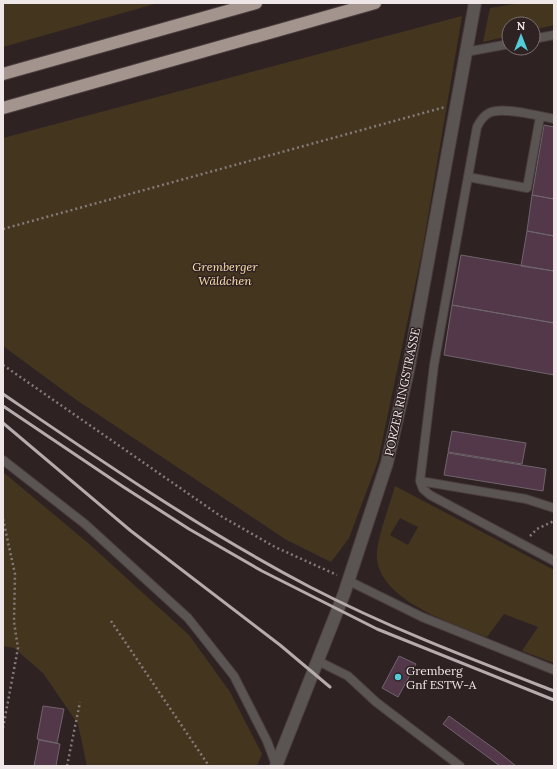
<svg xmlns="http://www.w3.org/2000/svg" width="557" height="769" font-family="Lora,serif">
<style>
.green{fill:#44361e;fill-rule:evenodd}
.building{fill:#523849;stroke:#70646c}
.lines{fill:none;stroke-linecap:round;stroke-linejoin:round}
.service-casing{stroke:#4a3d3e;stroke-width:10}
.minor-casing{stroke:#4a3d3e;stroke-width:14}
.motorway-casing{stroke:#4a3d3e;stroke-width:14}
.path{stroke:#857a7b;stroke-width:2.5;stroke-dasharray:2 3;stroke-linecap:butt}
.service{stroke:#5a5552;stroke-width:8}
.minor{stroke:#5a5552;stroke-width:12}
.motorway{stroke:#a3958e;stroke-width:12}
.rail{stroke:#b6acad;stroke-width:3}
.poi-dot{fill:#52ccd6;stroke:#2f2223;stroke-width:1.5}
.labels{text-anchor:middle;dominant-baseline:central;stroke-width:3;stroke-linejoin:round;paint-order:stroke}
.park-label{font-size:12px;font-style:italic;fill:#fee0ac;stroke:#2f2223}
.street-label{font-size:12px;fill:#efe6e7;stroke:#2f2223}
.poi-label{font-size:12px;fill:#efe6e7;stroke:#2f2223;text-anchor:start}
</style>
<rect width="100%" height="100%" fill="#2f2223"/>
<!-- green -->
<path class="green" d="M3,3H158L3,47Z
M521,3H554V25L533,30V24H509V36L483,42L490,8Z
M462,16L422,252L378,461L349,538L331,562L285,539L75,399L3,346V138Z
M3,472L88,543L189,635L230,692L262,754L257,766H87L78,724L43,673L14,648L3,646Z
M395,486L554,570V663L522,651L538,627L504,614L487,637C453,624 372,598 377,551C379,533 390,504 395,486ZM400,518L418,527L408,545L390,535Z"/>
<!-- building -->
<path class="building" d="M544,125L554,127V199L532,195Z
M532,195L554,199V236L527,231Z
M527,231L554,236V271L521,266Z
M461,255L554,271V323L452,305Z
M452,305L554,323V375L444,355Z
M452,431L526,443L522,464L448,452Z
M448,453L546,469L543,491L444,475Z
M399,656L416,664L398,697L382,688Z
M43,706L64,709L57,743L37,739Z
M449,716L496,750L516,766H500L443,724Z
M39,740L60,744L56,766H34Z"/>
<g class="lines">
<!-- service casing -->
<g class="service-casing">
<path id="service" d="M533,39L554,35
M466,52L509,44
M554,119C539,116 502,106 489,113C483,116 480,121 477,127L434,365L420,481L423,489L430,495L554,561
M468,177L527,188L540,117
M3,460L85,524L188,618L234,676L267,741L276,765
M420,481L526,499L554,508
M349,581L422,617L554,670
M318,661L348,676L376,702L460,766"/>
</g>
<!-- minor casing -->
<g class="minor-casing">
<path id="minor" d="M276,766L344,594L387,463L408,371L475,3"/>
</g>
<!-- motorway casing -->
<g class="motorway-casing">
<path id="motorway" d="M3,74L256,3
M3,108L375,3"/>
</g>
<!-- path -->
<path class="path" d="M3,229L445,107
M3,365L219,515L275,547L337,575
M3,519L15,574L14,622L18,648L3,728
M530,536L537,529L554,521
M111,621L209,766
M67,766L80,702"/>
<!-- service -->
<use href="#service" class="service"/>
<!-- minor -->
<use href="#minor" class="minor"/>
<!-- motorway -->
<use href="#motorway" class="motorway"/>
<!-- rail -->
<path class="rail" d="M3,394C103,462 203,531 310,587C389,628 471,659 554,691
M3,406L122,486L189,529L262,571L377,629L554,700
M3,423L131,531L280,645L330,687"/>
</g>
<!-- markers -->
<circle class="poi-dot" cx="398" cy="677" r="4"/>
<g class="labels">
<!-- park labels -->
<g class="park-label">
<text x="225" y="266">Gremberger<tspan x="225" dy="14">Wäldchen</tspan></text>
</g>
<!-- street labels -->
<g class="street-label">
<text transform="translate(402 392) rotate(-78)">PORZER RINGSTRASSE</text>
</g>
<!-- poi labels -->
<g class="poi-label">
<text x="406" y="670">Gremberg<tspan x="406" dy="14">Gnf ESTW-A</tspan></text>
</g>
</g>
<!-- border -->
<rect width="557" height="769" fill="none" stroke="#efe6e7" stroke-width="8"/>
<!-- north arrow -->
<g transform="translate(521 36)"><circle r="19" fill="#2f2223" stroke="#7c7071"/>
<path d="M0-3L7 15L0 10L-7 15Z" fill="#52ccd6"/>
<text y="-6" font-size="11" font-weight="bold" text-anchor="middle" fill="#efe6e7">N</text>
</g>
</svg>
